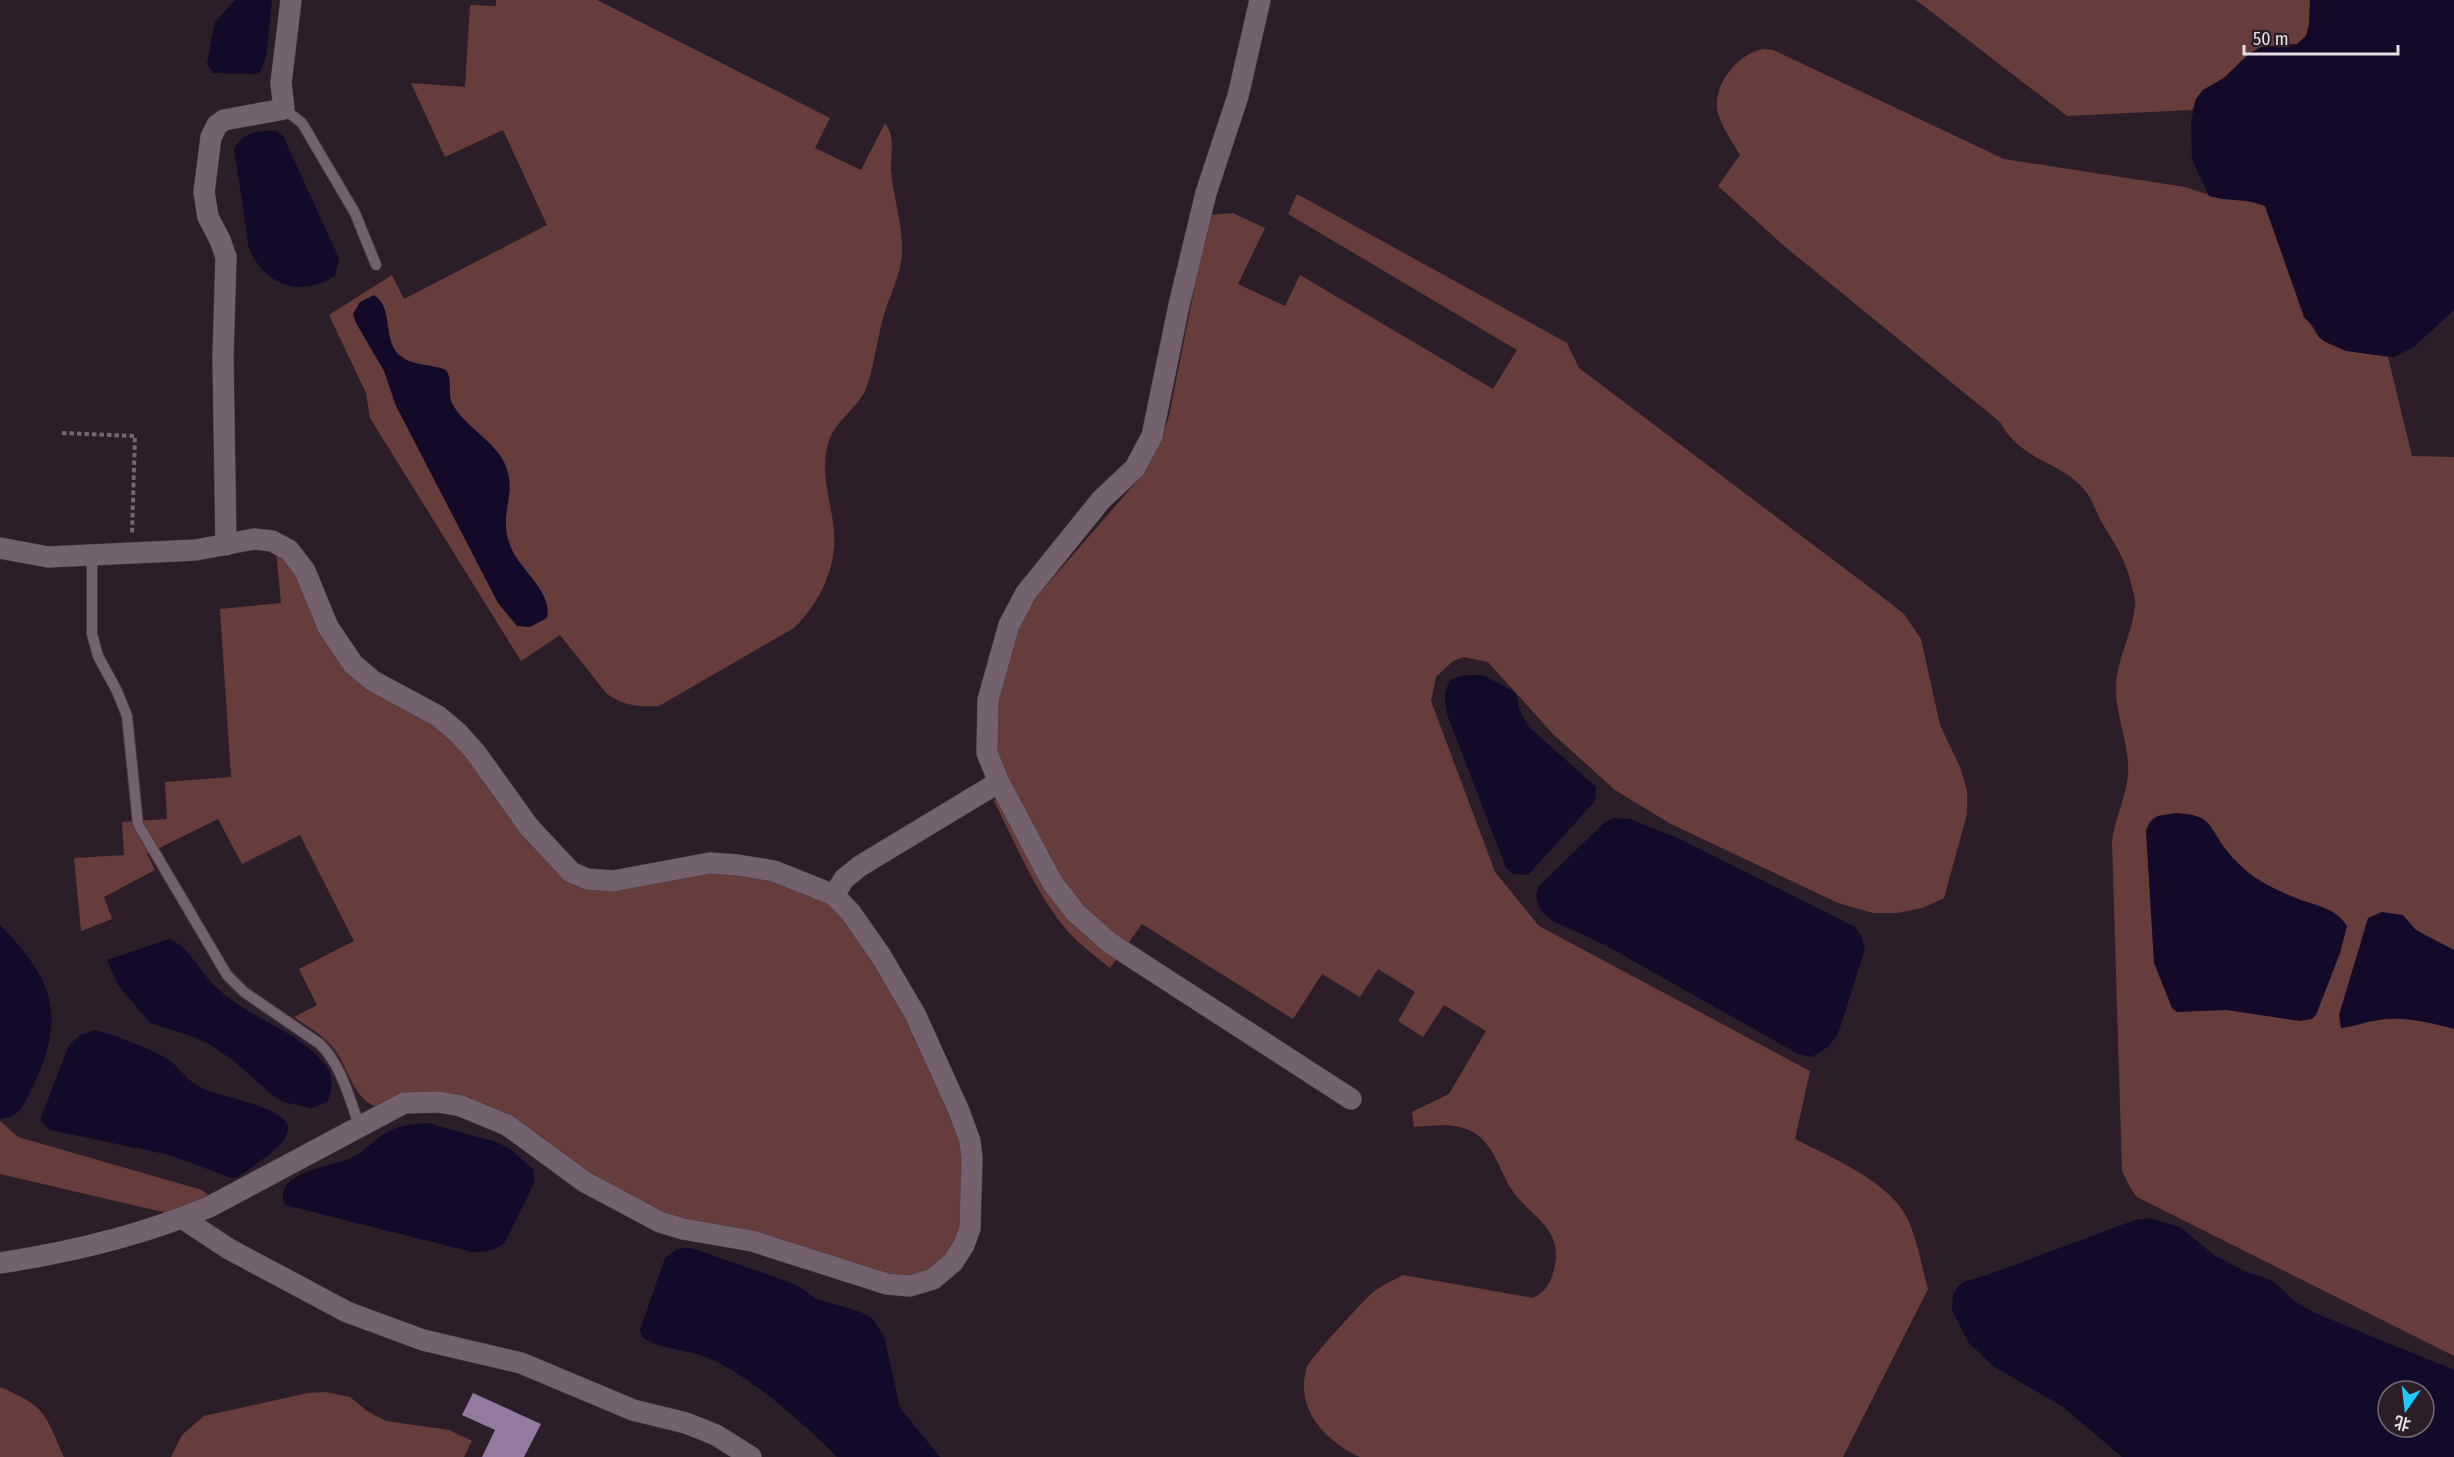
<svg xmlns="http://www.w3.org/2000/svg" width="2454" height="1457" font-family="'Fira Sans Condensed','Noto Sans SC',sans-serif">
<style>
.green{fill:#673d3b}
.water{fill:#130929;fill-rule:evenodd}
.building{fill:#937a9e}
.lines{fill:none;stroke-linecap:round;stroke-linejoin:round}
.lane-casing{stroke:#473b44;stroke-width:12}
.street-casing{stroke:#473b44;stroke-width:22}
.path{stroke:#736770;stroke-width:4;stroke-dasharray:4.5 3;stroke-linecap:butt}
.lane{stroke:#73626e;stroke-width:10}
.street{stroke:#73626e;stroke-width:21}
</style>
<rect width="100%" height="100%" fill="#2c1e28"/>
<!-- green -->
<path class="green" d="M496,0H597L830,118L815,148L861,170L885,123C896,137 890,154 891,171C893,195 901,219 902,243C904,270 890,293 883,318C878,336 872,378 864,393C853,412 834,422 828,444C820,474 831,501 834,530C837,568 820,602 794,628L659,706C639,707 624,706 607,694L560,635L521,661L370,418L366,393L329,315L392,275L404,299L547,225L503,130L445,157L411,83L465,87L470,5L496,6Z
M1916,0H2310V1L2309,25L2306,36L2297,44L2261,47L2241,61L2224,78L2203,90L2196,99L2192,110L2067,116Z
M1763,49L1773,50L2004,159L2185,187L2221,199L2248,201L2265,206L2304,318C2314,326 2313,331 2319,337C2333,351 2369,354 2388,357L2412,456L2454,457V1356L2137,1197L2131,1189L2122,1171L2112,841C2115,818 2126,797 2128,775C2130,745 2116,718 2116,689C2116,660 2133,633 2135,605C2136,599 2133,592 2132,587C2126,559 2115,545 2101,521C2096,512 2093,501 2087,493C2063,460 2023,464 2000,422L1783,245L1718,186L1740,155C1733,143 1724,130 1719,117C1709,89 1736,54 1763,49Z
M1297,194L1567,343L1579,368L1881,596L1904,614L1921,639L1940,725L1960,767L1967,790V814L1944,898L1922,908L1897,913H1873L1838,903L1671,824L1615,790L1553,734L1488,662L1464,657L1453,661L1436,677L1431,701L1495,872L1539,926L1810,1071L1795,1139C1832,1158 1892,1182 1909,1222C1918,1243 1922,1268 1928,1289L1843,1457H1360C1325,1441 1294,1408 1307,1367C1310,1359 1362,1302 1371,1294C1380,1286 1392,1281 1403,1275L1533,1298C1546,1291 1550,1284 1554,1270C1564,1230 1535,1220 1514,1193C1500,1174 1495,1144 1473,1132C1454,1122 1434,1126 1414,1127L1412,1112L1449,1094L1486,1031L1444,1005L1423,1037L1398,1021L1415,992L1378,969L1360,997L1322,974L1293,1019L1142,924L1110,968C1095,956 1078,943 1065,928C1034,890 1016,844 994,801L1009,787C1004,771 997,755 996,738C992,687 1010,637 1038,595L1144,473L1160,444L1169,416L1209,215L1233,213L1265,228L1238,284L1285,306L1300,275L1493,389L1517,350L1288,214Z
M276,550L300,574L322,630L454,737L567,877L711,869L772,877L830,900L846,917L909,1016L964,1142L963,1227L948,1258L910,1280L663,1216L463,1100L380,1107C354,1103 349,1069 335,1050C326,1037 307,1026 294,1017L317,1005L299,969L354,941L300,835L242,864L218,819L147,854L155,870L104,897L112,919L81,931L74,858L124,855L122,822L167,819L165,782L231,777L220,609L281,603Z
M0,1121L18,1137L202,1190L208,1195L160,1220L163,1212L0,1174Z
M0,1387C46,1407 44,1412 64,1457H0Z
M325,1392L350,1397L367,1411L386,1421L449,1430L472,1441L464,1457H171L182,1435L204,1416L308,1393Z"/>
<!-- water -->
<path class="water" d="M235,0H272L266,58L259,74L213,73L207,63L215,22Z
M2310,0H2454V310L2415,346L2394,357L2346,351L2324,341L2319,337L2314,326L2305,318L2265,206C2248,198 2227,201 2209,196L2192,159L2191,122L2196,99L2203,90L2224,78L2250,53L2261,47L2297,44L2306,36L2309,25Z
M276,131L283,136L339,258L335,276C302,297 267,287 250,251C247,243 247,232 245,223C242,199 238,174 234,149C243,132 258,130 276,131Z
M374,295C395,308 381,343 402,357C414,366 432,364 446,370C453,379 447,394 453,405C467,430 502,444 508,473C515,501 497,517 512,550C522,571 553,593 547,618L530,627L517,626L498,603L396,406L384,371L356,323L353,314L360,302Z
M1466,675H1483L1513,691L1517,695L1519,709L1529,727L1596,787L1595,801L1528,875L1513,874L1506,868L1448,717C1444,702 1443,692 1451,679Z
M2176,813C2213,815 2207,825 2227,851C2234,860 2245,870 2254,877C2265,884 2279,891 2291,896C2311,905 2335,906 2347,926L2340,953L2316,1015L2312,1019L2300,1021L2226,1010L2177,1012L2172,1008L2154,963L2146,831C2152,814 2159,816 2176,813Z
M1614,818L1630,819L1678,838L1855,927L1861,935L1865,949L1838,1034L1829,1046L1812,1057L1798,1054L1605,945L1551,920L1543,913L1538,905L1536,895L1539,886L1605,822Z
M2382,912L2403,915L2416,930L2454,950V1029C2428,1022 2401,1015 2373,1021C2362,1023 2353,1027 2341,1028L2339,1015L2368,918Z
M0,925C53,979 67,1015 33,1086C24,1103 21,1117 0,1119Z
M169,939C184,945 190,955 199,967C207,979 220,992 232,1000C261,1022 300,1034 324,1063C334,1075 333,1089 327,1102L311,1108L283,1102L271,1094L234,1061L211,1045L191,1036L150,1023L118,985L107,960Z
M94,1030C108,1032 165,1054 174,1064C185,1075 191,1084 206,1090C223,1097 285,1107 288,1127C290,1145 251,1167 238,1177L231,1178L170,1155L50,1130L40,1120L69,1045L80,1035Z
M428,1123L496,1142L509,1148L533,1169L534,1183L505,1242C495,1251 485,1252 472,1252L285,1205C271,1171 334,1167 353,1157C366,1150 375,1139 387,1132C399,1125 415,1124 428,1123Z
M2150,1218L2180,1227L2214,1255L2245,1271L2273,1281L2294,1301L2315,1313L2454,1370V1457H2122L2063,1407L1993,1366L1968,1342L1952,1310L1953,1295L1958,1286L1966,1281L1990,1274L2135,1220ZM2388,1391H2424V1427H2388Z
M684,1248H691L781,1279L798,1286L816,1299L858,1311L871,1317L884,1336L900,1408L940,1457H837C807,1426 748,1374 708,1358C687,1349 661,1350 642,1337L640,1330L665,1258L677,1249Z"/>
<!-- building -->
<path class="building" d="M473,1393L541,1424L524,1457H482L495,1430L462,1415Z"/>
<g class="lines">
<!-- lane casing -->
<g class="lane-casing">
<path id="lane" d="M284,109L302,123L355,213L376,265
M92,555V634L98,656L117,691L127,716L138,824L227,975L244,992L320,1044C342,1066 349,1098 360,1127"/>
</g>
<!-- street casing -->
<g class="street-casing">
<path id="street" d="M1260,0L1238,96L1206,193L1179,305L1152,436L1135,468L1101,500L1026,593L1009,625L988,700L987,753L999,782L1052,882L1076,913L1110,943L1351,1099
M226,545L223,357L226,257L220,240L208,217L204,192L211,137L217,125L224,120L284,109L281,83L291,0
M0,548L48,557L196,550L254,539L272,541L289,550L305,571L328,627L353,664L373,681L438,716L458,733L476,753L529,827L571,872L587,879L613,881L710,863L738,865L774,871L834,895L851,913L881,956L915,1014L959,1111L970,1141L972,1158L970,1228L964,1245L953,1262L933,1279L910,1286L887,1284L752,1241L683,1229L660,1222L585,1182L507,1125L461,1106L439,1102L404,1103L211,1206C144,1235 72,1252 0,1263
M834,895L844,879L860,866L999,782
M182,1218L229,1249L347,1312L423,1340L521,1363L633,1410L686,1423L716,1435L751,1457"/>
</g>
<!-- path -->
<path class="path" d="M62,433L135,436L132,535"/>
<!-- lane -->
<use href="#lane" class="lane"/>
<!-- street -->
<use href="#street" class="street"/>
</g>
<!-- north arrow -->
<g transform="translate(2406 1409) rotate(194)"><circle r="28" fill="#2c1e28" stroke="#776b74" stroke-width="1.5"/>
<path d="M0-4.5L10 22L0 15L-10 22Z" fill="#1fc9fd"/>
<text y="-9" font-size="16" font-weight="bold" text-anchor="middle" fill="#e8dee5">北</text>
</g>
<!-- scale -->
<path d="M2244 45v9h154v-9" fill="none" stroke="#e8dee5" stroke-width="3"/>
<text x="2253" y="45" font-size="18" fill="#e8dee5" stroke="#2c1e28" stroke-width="4.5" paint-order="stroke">50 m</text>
</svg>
